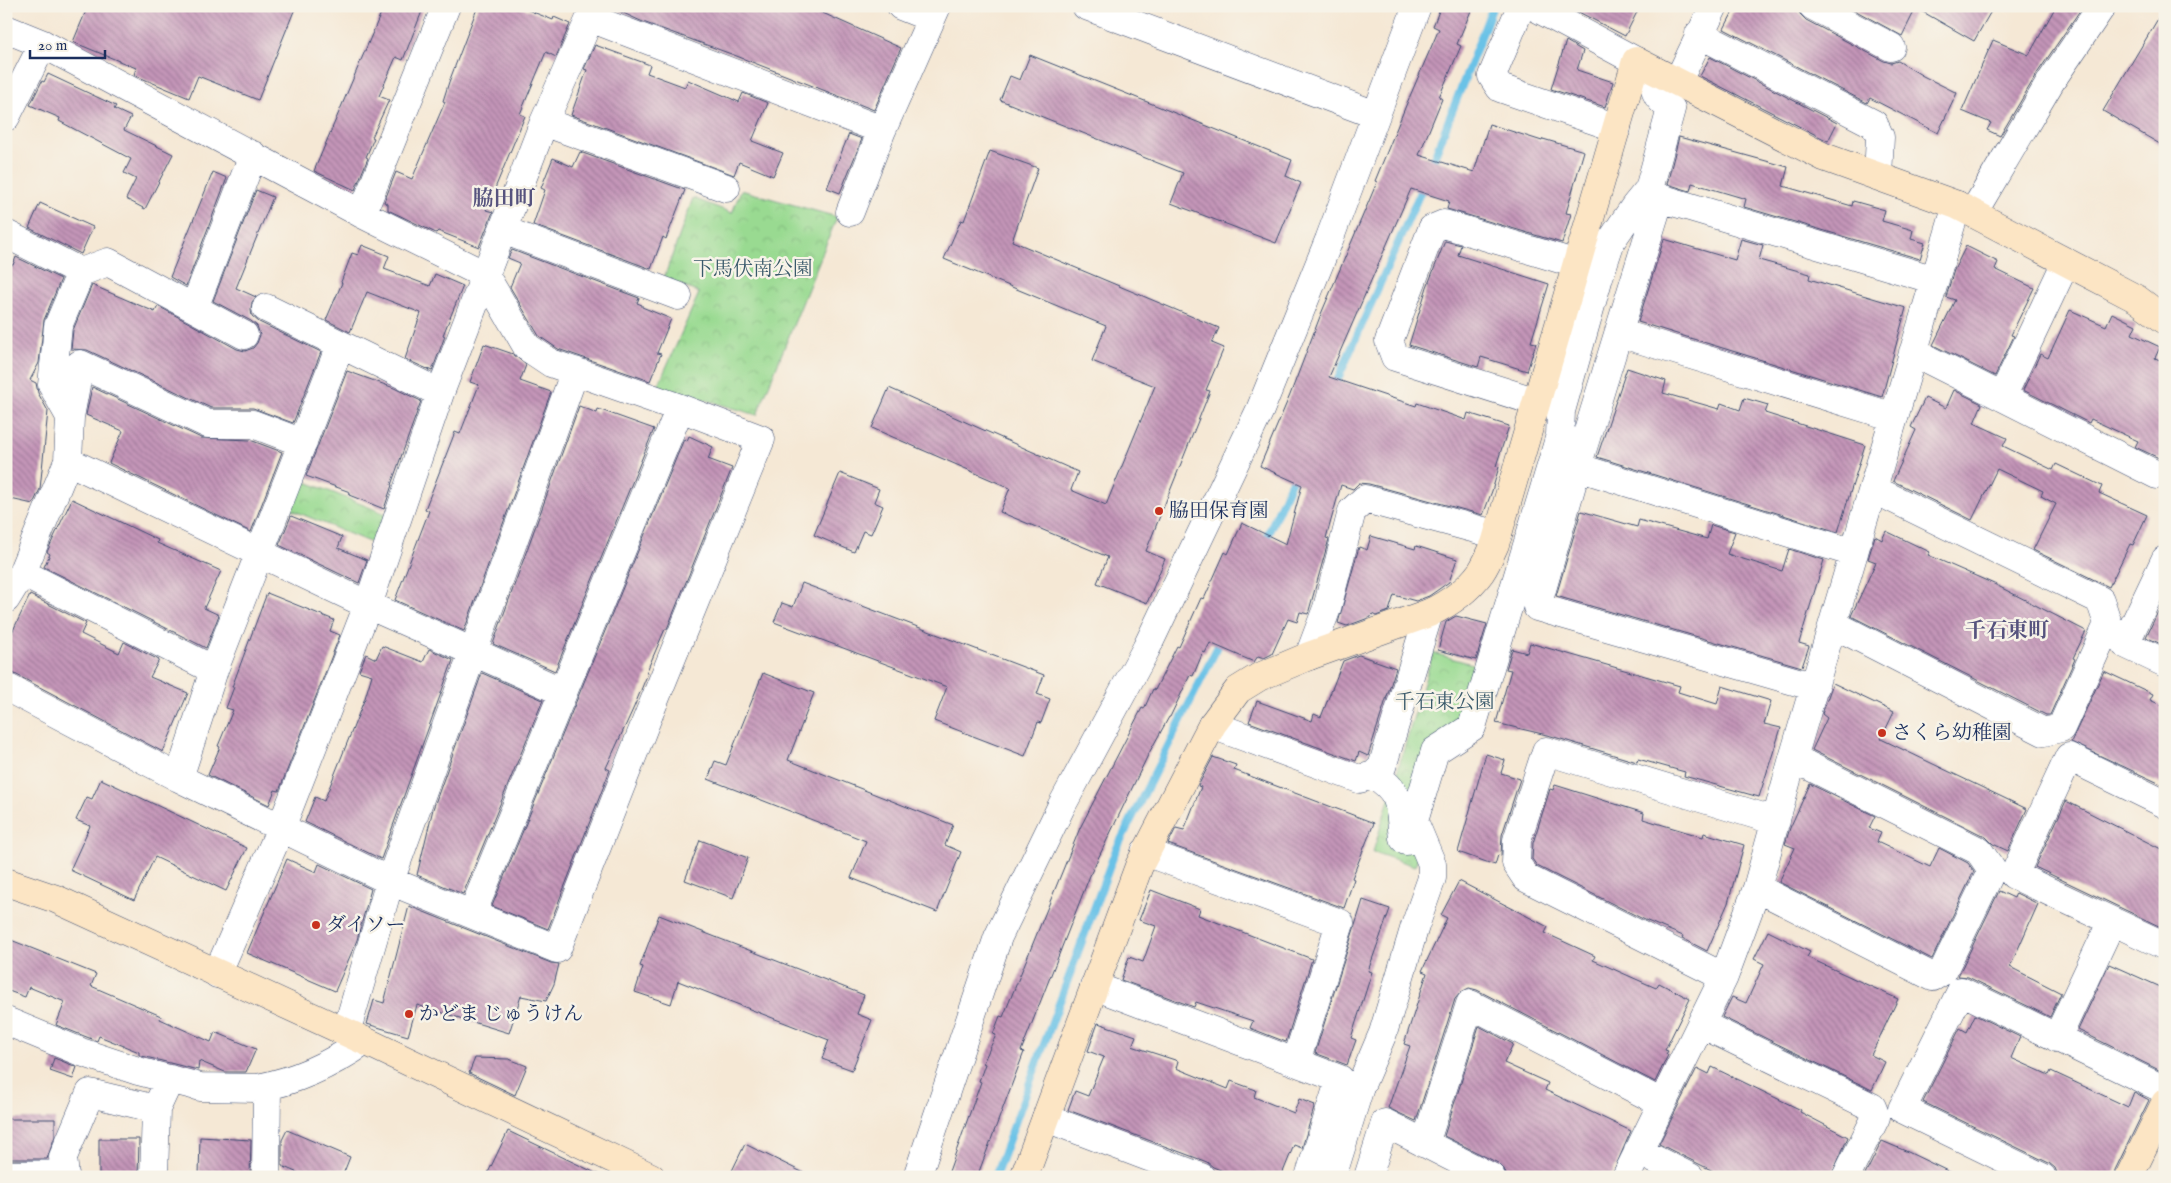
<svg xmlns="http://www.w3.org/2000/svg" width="2171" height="1183" font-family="'IM FELL English','Noto Serif JP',serif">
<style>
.park{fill:url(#park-crowns);stroke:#5a8478}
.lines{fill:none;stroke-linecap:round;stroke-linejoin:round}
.stream{stroke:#6ac2e7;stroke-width:8}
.building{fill:url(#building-back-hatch)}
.street-casing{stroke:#3c4b70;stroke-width:29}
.secondary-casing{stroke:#3c4b70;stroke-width:29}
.street{stroke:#fff;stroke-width:28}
.secondary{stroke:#fce5c4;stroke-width:28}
.poi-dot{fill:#c8321e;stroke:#f7f3e8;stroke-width:2}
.labels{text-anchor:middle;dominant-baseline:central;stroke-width:5;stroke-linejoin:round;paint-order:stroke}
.park-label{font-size:20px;fill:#3a5a6b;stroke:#f7f3e8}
.poi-label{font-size:20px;fill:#1b2f5e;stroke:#f7f3e8;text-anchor:start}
.neighbourhood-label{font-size:21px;font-weight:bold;fill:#56537e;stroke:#f7f3e8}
</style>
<defs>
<pattern id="park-crowns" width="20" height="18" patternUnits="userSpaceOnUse" patternTransform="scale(1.25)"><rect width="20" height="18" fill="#99da91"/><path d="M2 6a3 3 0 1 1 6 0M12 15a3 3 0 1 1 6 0" fill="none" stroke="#83bb7f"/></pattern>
<pattern id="building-back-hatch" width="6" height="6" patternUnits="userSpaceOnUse" patternTransform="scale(1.25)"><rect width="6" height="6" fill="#c495b8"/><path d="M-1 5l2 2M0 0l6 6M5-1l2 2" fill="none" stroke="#9e7a99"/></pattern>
</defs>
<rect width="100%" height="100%" fill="#f7f3e8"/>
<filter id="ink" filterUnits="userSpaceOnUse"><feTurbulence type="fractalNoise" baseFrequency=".02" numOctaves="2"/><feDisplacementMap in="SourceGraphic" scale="10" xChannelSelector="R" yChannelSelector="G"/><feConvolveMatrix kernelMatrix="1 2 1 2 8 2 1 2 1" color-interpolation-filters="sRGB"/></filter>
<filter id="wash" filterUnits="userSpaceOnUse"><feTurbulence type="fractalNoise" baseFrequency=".0096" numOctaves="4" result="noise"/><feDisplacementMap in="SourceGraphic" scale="20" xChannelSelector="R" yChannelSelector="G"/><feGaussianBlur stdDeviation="1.12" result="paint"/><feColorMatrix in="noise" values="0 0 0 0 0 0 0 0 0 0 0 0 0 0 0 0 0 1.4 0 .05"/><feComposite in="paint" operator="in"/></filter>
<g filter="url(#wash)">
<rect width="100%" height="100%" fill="#f5e8d5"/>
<!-- park -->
<path class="park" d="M741,190L837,217L757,415L658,386L699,293L664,278L693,198L732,213Z
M299,479L386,514L374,544L287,508Z
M1433,653L1483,667L1467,722L1430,747L1421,850L1415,866L1373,852Z"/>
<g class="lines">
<!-- stream -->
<path class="stream" d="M1430,168L1493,6
M1334,388L1424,184
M1264,543L1296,471
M995,1177L1115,852L1222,638"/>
</g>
<g id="blocks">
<!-- building -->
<path class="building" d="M88,6H296L258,100L198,76L189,98L134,75L136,68L73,42Z
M384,6H424L403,60L396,57L379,96L389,100L372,137L374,138L366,157L368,158L355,190L314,171Z
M478,6H518L553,20L554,17L570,24L556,57L546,52L520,114L525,116L486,210L493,212L479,247L438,231L436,233L388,210V204L384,202L396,172L412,179L445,102L443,101L449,82Z
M608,6H807L901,48L874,110L734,55L643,22Z
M1441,6H1473L1457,44L1461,46L1439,97L1442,99L1419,155L1474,172L1489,124L1542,141L1543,139L1584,151L1566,213L1571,214L1562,243L1447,209L1449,201L1411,189L1329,377L1416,406L1417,403L1466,420L1468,413L1509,426L1496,466L1499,467L1492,491L1483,515L1369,484L1359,483L1353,489L1341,485L1326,538L1329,539L1308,614L1300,612L1297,622L1288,619L1272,654L1264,658L1258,656L1254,662L1210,643L1205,653L1203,652L1193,676L1190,675L1170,717H1169L1149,753L1091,873L1021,1051L1024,1052L977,1177H947L981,1082L979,1081L985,1064L983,1063L996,1035L993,1034L1000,1016L1003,1017L1080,828L1142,708L1144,709L1153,689L1155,690L1177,646L1179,647L1201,598L1204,599L1225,552L1228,554L1242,523L1286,544L1302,485L1260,466L1290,395L1321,314L1369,201L1377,182L1375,181L1407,103L1439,29L1433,26Z
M1567,6H1640L1625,36Z
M1736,6H1797L1800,14L1806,20L1884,61L1891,63L1898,61L1923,76L1957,93L1938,133L1870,98L1867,103L1724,29Z
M1847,6H1994L1974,41L1916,8L1902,36Z
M2056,6H2083L2038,72L2000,136L1987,130L1991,123L1962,111L1993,40L2029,55Z
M2165,7V147L2103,111Z
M1566,41L1583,51L1577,70L1613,82L1605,107L1551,89Z
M595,45L650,65L647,73L685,87L688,80L739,102L743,93L768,103L752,141L783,153L773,176L739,162L734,175L571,115L587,70L584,69Z
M1030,55L1292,160L1286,176L1301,183L1276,243L1171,203L1183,173L1000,100L1010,76L1020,80Z
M1710,57L1837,123L1828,141L1700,76Z
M48,74L116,106L114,109L131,117L124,130L173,154L145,209L126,199L136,179L124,173L131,159L59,121L60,118L30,105L42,81L44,82Z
M849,134L862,139L840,193L827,188Z
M1679,137L1788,167L1783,186L1852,206L1853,201L1885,210L1882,221L1913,230L1911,239L1925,243L1920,259L1744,207L1746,199L1692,183L1690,191L1667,184Z
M990,151L1038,168L1012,241L1219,328L1212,343L1224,348L1206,390L1210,391L1146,551L1165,559L1147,603L1097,583L1108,557L1000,512L1010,488L872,428L889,388L1078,472L1071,490L1106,505L1155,386L1092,361L1106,326L944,259L961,220L964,221Z
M580,152L685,190L666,239L663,237L651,269L533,225L545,190L541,188L553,158L573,167Z
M213,172L227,178L186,286L170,277Z
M256,190L273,197L236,288L256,297L252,302L251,310L252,316L259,322L321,352L293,423L253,408H211L87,350L71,349L73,330L92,285L155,312L158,306L237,349L245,351L253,348L257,343L260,335L257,326L251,321L213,301Z
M40,203L93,227L81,254L29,228Z
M1664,239L1735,260L1741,239L1763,245L1759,260L1810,274L1809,279L1906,308L1882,397L1638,322Z
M1445,241L1461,245L1458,255L1549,284L1531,342L1536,343L1527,371L1481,357L1478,367L1409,345L1427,287Z
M362,245L389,256L384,269L430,286L435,274L463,286L443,335L445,336L432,371L405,359L421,313L367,292L350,332L326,320L342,283L341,282L352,253L358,255Z
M1966,246L1998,262L1995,269L2034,288L2011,335L2014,336L1995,376L1933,345L1955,300L1946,297L1954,270Z
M512,250L639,298L637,303L642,305V307L671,319L657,353L661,354L650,381L558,349L539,336L510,287L520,263L508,258Z
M16,257L61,279L44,320L39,363L30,380L36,383L38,393L48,411L40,489L33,504L6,498V262L13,265Z
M2070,310L2106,326L2112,313L2136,325L2132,334L2160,347L2155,358L2165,362V458H2159L2135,447L2138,441L2091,419L2089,423L2023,390L2040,354L2048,358Z
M484,344L513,354L526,365L520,381L551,392L464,631L395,600L429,511L425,509L455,432L460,434L479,385L470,382Z
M1627,368L1666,381L1663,393L1719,409L1721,403L1740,410L1744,398L1768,405L1765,413L1865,445L1838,532L1597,457Z
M347,371L394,388L421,401L391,485H392L384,509L349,495L350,492L306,476Z
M92,387L201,438L250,440L282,452L251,532L109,463L123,431L86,415Z
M1954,390L1982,404L1974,423L2007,438L2003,446L2053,470L2056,464L2102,486L2099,493L2147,515L2133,545L2130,544L2109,587L2033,550L2056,504L2041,496L2043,491L1997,469L1972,520L1893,481L1916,430L1911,427L1925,398L1946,408Z
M579,406L597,413L598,409L654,429L555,671L493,644Z
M689,436L713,447L708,459L732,468L667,629H665L646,673H648L634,707L606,768L610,770L548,929L492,906L684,439L687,441Z
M840,473L879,489L874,502L883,506L871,534L863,531L854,552L814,535Z
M72,499L158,540L157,543L221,571L204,608L219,615L206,648L44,567L50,554L47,552L54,537Z
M1581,511L1637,527L1639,520L1707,539L1711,525L1735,532L1727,554L1782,571L1789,549L1824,560L1799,643L1809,646L1802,667L1556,596Z
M291,516L342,537L338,548L367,560L359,583L279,545Z
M1886,531L1930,552L1928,555L1994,584L2086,631L2073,658L2075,659L2050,715H2046L1851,616L1876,562L1868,559L1875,536L1882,540Z
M1371,536L1415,549L1416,546L1457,559L1449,582L1429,596L1416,601L1394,595L1389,611L1376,616L1372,614L1371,617L1347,626L1338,623L1359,547L1367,550Z
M802,583L1044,675L1037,694L1050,699L1041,723L1038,722L1025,756L934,721L947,687L774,622L782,603L793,607Z
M267,593L334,620L330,631L340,635L279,791L275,790L269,805L208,775L220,747L218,746L233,710L226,708L234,687H232Z
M30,595L86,623L81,634L119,653L124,642L159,660L150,677L188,693L163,752L13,673L6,672V645Z
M2165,597V646L2146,637Z
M1456,616L1487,624L1476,660L1438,650L1446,622Z
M1530,643L1680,686L1678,692L1717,704L1722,686L1771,701L1764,724L1781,728L1759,797L1684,776L1685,772L1638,759L1637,762L1551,736L1496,723L1511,670L1506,669L1512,649L1527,653Z
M382,646L423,662L429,649L453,660L381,859L305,822L315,797L324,801L365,698L372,675L359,671L366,654L376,659Z
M1359,655L1396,668L1368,756L1359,752L1356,761L1249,722L1257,701L1312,721L1314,714L1321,717L1343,661Z
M2104,671L2153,694L2150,700L2165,707V786L2071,742Z
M482,673L543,700L463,894L417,875L433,809Z
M763,673L814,693L788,760L953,825L945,845L961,852L937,912L851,878L866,841L708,779L715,761L726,765Z
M1833,683L1894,712L1881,739L2027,809L2008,851L1993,844L1986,837L1812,750L1827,718L1822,714Z
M1486,754L1505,760L1501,773L1520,779L1502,835L1501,856L1498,855L1495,865L1458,852Z
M1213,757L1236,765L1234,770L1374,823L1352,878L1354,879L1344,908L1168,844L1176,828L1184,830L1201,787L1198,786Z
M101,779L247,848L226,891L155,857L134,900L70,870L90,826L76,820L87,797L92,799Z
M1810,784L1875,816L1869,828L1881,833L1877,842L1930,867L1939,848L1968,863L1974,871L1932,959L1779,882L1795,848L1785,844L1790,828Z
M1555,785L1644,813L1643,819L1703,837L1704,833L1744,845L1728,903L1707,951L1682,938L1683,936L1645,920L1537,866L1532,859L1533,843L1550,789L1553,790Z
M2066,801L2165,851V929L2035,867Z
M700,840L748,858L733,898L685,880Z
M287,859L316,872L319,864L371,889L357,940L335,991L247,953Z
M1459,881L1548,927L1545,933L1595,956L1593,960L1656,988L1659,983L1690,999L1665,1050L1668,1051L1666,1054L1668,1055L1655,1082L1477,990L1469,988L1461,992L1455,999L1416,1121L1388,1108L1410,1046L1404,1044L1427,973L1422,971L1447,918L1441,915Z
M1151,890L1200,909L1198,915L1312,959L1286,1042L1250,1028L1253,1021L1196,1002L1194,1007L1121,980L1129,957L1143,962L1156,926L1139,920Z
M1999,891L2014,898L2016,893L2038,904L2010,967L2061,993L2050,1017L1968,977L1958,976Z
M1363,900L1390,909L1368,971L1372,972L1351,1038L1356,1040L1347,1065L1315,1053Z
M409,906L551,963L559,964L554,984L546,1001L521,996L509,1033L417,1005L408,1036L367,1024L374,1000L384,1003Z
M659,915L864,995L857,1014L872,1020L852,1070L822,1059L829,1040L678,981L671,1004L635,992L643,967L640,966Z
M1768,931L1810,952L1807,957L1898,999L1871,1055L1885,1062L1872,1090L1722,1017L1732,997L1746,1003L1764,964L1754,959Z
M6,938L96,974L91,986L161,1016L160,1019L211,1042L215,1032L256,1049L246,1072H225L199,1061L198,1070L142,1056L139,1055V1052L99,1036L97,1041L56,1025L65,1002L29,987L25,997L6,990Z
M2109,964L2165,989V1073L2078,1030Z
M1975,1015L2020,1037L2011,1058L2049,1075L2051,1071L2128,1107L2134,1092L2149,1100L2115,1170L2114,1177H2064L2057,1173L2055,1168L2049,1163L1923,1102L1960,1028L1967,1032Z
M1098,1023L1136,1036L1132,1046L1178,1061L1176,1068L1228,1089L1231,1081L1256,1090L1254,1097L1294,1113L1299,1099L1315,1105L1302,1148L1294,1145L1281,1177H1238L1213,1167L1207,1162L1068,1110L1075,1091L1088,1096L1104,1057L1088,1051Z
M1479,1026L1513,1044L1504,1063L1548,1083L1545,1090L1631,1131L1611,1177H1507L1504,1169L1498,1163L1444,1136Z
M54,1058L77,1067L73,1079L50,1071Z
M475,1058L509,1059L527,1066L515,1095L469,1073Z
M1712,1067L1801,1110L1800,1112L1848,1137L1831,1177H1709L1713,1171L1659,1144L1697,1068L1709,1074Z
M6,1119H55V1136L47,1159H6Z
M287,1130L350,1157L342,1177H307L282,1166V1140Z
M508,1131L604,1177H486Z
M200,1137L251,1140L250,1177L199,1176Z
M99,1139H139L138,1177H99Z
M1882,1141L1908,1152L1960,1177H1864Z
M745,1144L812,1177H729Z"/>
</g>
</g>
<g filter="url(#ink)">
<use href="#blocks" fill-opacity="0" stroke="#3c4b70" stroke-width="1"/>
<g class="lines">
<!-- street casing -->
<g class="street-casing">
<path id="street" d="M901,6L931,18
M1086,6L1376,115
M1521,6L1492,76L1500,88L1617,128
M1533,6L1636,61
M1813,6L1891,47
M590,18L882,130
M6,29L43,44L362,214L485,275L527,347L551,363L680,408L761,439L647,719L557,949L390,881L179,778L6,687
M1699,34L1874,124L1880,137L1878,176
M1677,83L1714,6
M6,117L43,44
M544,122L726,188
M850,212L882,130L937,6
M1973,213L2051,81L2102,6
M362,214L446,6
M503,230L678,296
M6,234L81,272
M194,308L253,155
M266,308L440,393
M1619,333L1894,417
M1913,352L2157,475L2165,473
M2002,397L2066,262
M1537,402L1395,357L1389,341L1432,229L1444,224L1577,264
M70,417L52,385L58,326L81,272L108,262L244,335
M68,461L368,605L563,692
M1577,467L1660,198L1935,280
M2165,560L2125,644L2165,663
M22,573L214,670
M6,599L22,573L68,461L70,417L80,364L208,424H253L303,443
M1833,624L2044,732L2061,728L2108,624L2100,600L1873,489
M1309,656L1327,608L1352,511L1365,499L1498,535
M1815,687L1537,607L1577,467L1854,553
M1212,725L1359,779L1374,775L1382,767L1429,613
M1374,775C1403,793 1399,807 1403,838L1406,841
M179,778L214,670L340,346
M2165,804L2069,757L2014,875L2165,946
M1145,852L1340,923L1296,1062
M1757,888L1933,977L1943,971L1992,870L1979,851L1793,758
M472,914L680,408
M217,974L281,828L368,605L440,393L544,122L590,18L593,6
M1724,977L1526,878L1516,863L1517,840L1546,751L1776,821
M1094,986L1340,1079L1309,1177
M6,1021L81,1052L138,1071L200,1087L257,1088C297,1081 332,1064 365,1041
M1701,1024L1872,1107L1876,1117L1846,1177
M346,1033L390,881L575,371
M2057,1038L2112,921
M1046,1118L1201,1177
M1425,1144L1470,1004L1662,1103
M1638,1151L1690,1177
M6,1175L65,1174
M65,1177L63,1157L90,1093L156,1109L170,1079
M154,1177L156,1109
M266,1177L267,1087
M917,1177L998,937L1061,807L1146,649L1260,410L1329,240L1417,6
M1332,1177L1360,1087L1383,1033L1415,926L1432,878V864L1414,821L1435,751L1472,727L1551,466L1560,435L1561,411L1599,277L1611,241L1635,206L1649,189L1671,109C1655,95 1653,94 1657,72
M1368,1177L1385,1123L1491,1177
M1626,1177L1724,977L1757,888L1793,758L1957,205
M2042,1177L1902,1109L1961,991L2165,1090"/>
</g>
<!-- secondary casing -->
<g class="secondary-casing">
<path id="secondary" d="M6,882L56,899L365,1041L651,1177
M1024,1177L1139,866L1212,725L1238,690L1259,677L1309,656L1429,613C1448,604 1468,590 1481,572C1487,563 1491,553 1495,544L1636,61L1824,157L1957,205L2137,299L2165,320
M2129,1177L2165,1103"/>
</g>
<!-- street -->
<use href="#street" class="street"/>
<!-- secondary -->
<use href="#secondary" class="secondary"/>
</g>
</g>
<!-- markers -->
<g class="poi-dot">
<circle cx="1159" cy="511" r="5"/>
<circle cx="1882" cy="733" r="5"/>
<circle cx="316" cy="925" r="5"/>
<circle cx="409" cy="1014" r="5"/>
</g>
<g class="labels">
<!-- park labels -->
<g class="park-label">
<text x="753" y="269">下馬伏南公園</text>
<text x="1445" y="702">千石東公園</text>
</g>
<!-- poi labels -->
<g class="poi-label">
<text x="1169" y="511">脇田保育園</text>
<text x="1892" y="733">さくら幼稚園</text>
<text x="326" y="925">ダイソー</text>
<text x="419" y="1014">かどま じゅうけん</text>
</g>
<!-- neighbourhood labels -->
<g class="neighbourhood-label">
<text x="504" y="199">脇田町</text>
<text x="2007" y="631">千石東町</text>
</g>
</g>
<!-- margin -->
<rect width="2171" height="1183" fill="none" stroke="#f7f3e8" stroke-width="25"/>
<!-- scale -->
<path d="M30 50v8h75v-8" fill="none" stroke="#1b2f5e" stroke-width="2.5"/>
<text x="38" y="50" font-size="15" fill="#1b2f5e" stroke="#f7f3e8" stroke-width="4" paint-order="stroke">20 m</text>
</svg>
